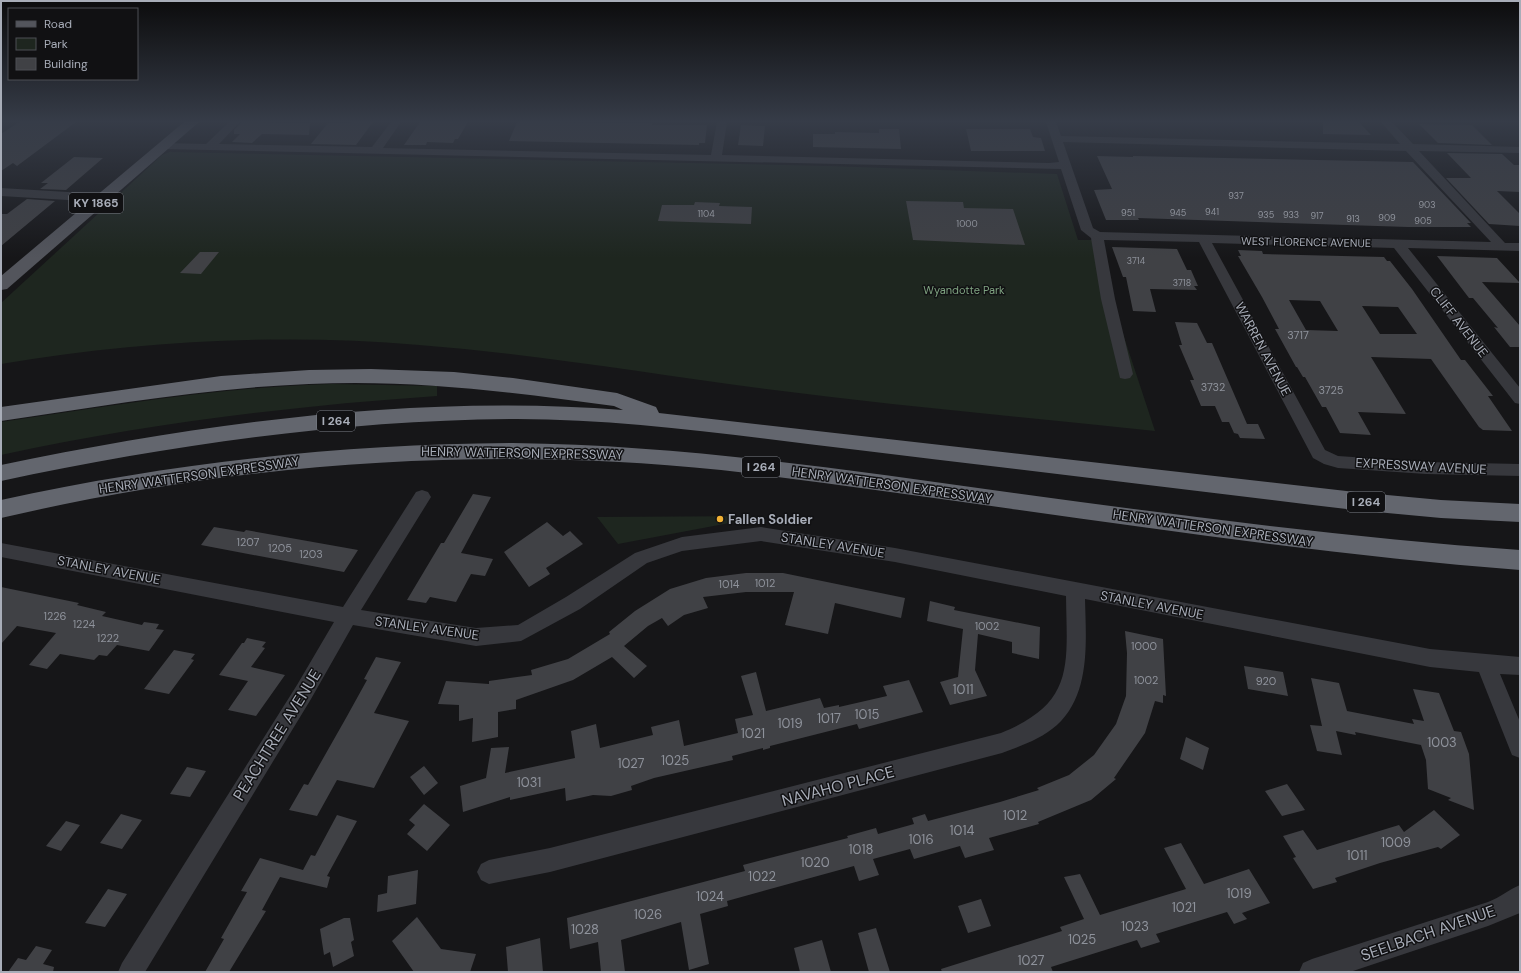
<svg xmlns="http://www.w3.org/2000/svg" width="1521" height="973" font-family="'DM Sans',sans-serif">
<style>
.green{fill:#1e261f}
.building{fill:#404145;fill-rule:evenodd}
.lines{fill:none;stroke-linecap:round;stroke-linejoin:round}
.minor{fill:#37383d;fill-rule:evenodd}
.major{fill:#53555c;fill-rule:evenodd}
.highway{fill:#63666e;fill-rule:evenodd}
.poi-dot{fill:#f2b134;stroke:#111113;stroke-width:1.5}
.labels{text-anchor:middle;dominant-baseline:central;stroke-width:3;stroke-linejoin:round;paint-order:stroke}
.far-number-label{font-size:9px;fill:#8e929b}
.far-street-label{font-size:11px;fill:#a8adb8;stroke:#111113}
.far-park-label{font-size:11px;fill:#7fa381;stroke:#111113}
.number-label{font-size:11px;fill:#8e929b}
.shield{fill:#111113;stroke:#7b7e86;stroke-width:1}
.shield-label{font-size:12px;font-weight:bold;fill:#a8adb8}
.street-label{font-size:13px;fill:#a8adb8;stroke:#111113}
.poi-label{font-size:13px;font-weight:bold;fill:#a8adb8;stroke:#111113;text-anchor:start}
.near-number-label{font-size:13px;fill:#8e929b}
.near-street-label{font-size:16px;fill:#a8adb8;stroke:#111113}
</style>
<rect width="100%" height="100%" fill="#161618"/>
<!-- green -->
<path class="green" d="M172,151L171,152L830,166L1057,174L1078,240H1092L1155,431C1026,417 896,406 766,389C651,374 536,354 419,345C280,333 138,341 1,364V303L162,155Z
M332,384L437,386V396C290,406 145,424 1,455V422C111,406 220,387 332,384Z
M767,516L618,544L597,517Z"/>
<!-- building -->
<path class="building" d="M19,122H76L17,166L13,163L1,171V134Z
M242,122L310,123L309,135L262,134L252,143L232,142L240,134H234V130Z
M351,122H373L356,145L311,144L328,123H350Z
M420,122H468L458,139H455L453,143L427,142L426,145H404Z
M517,122L652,123V125H707L705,143H699V145L509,141Z
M1323,122H1359L1371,135L1323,134Z
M1419,124L1472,125L1492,145L1438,143Z
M741,125L765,126L763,146L738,145Z
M879,129H899L901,149L813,147V134H835V132L879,133Z
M966,129H1030L1033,137L1041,138L1045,151H971Z
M1447,153L1502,154L1514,165H1520V192L1497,191L1520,214V226L1489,224L1446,178H1471Z
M1097,156L1133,157V156L1413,162L1471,223H1467L1471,227H1408L1138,218L1139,220H1106L1094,190L1112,189Z
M74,157L103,158L66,190L40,189L48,183H41Z
M27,199L55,201L1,246V214H7Z
M906,201L963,202L964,208L1013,209L1025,245L913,240Z
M695,202L720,203L719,206L752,207L751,224L658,221L662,205H694Z
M1112,247L1177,249L1187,270H1191L1198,286H1194L1197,290L1150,289L1156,312L1133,311L1126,277H1123Z
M1238,250L1262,251L1263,254L1384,257L1387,261H1390L1412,289L1461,360H1465L1493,396H1488L1512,431L1483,430L1479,427L1431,359L1371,357L1406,414L1358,412L1371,435L1340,433L1326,407H1322L1305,377H1303L1297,367H1296L1275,329H1279L1262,297L1238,256H1241ZM1289,300L1320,301L1338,331L1306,330ZM1362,306L1398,307L1417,334H1380Z
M200,252H219L201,274L180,273Z
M1437,256L1497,258L1520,283L1482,282L1520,326V347H1510L1494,327L1498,328L1473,298H1469Z
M1175,322L1197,323L1207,343H1212L1247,424H1258L1265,439L1240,438L1238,434L1234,433L1229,422H1222L1215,406H1201L1190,380H1194L1179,345H1182Z
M473,494L491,497L461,553L493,559L485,576L471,574L456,602L430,597L426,603L407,600L441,543H444Z
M547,522L563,536L570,531L583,544L546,568L550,574L529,587L504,552Z
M214,527L244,532L246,530L358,550L344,572L201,545Z
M746,573H783L905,598L901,618L835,603L828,634L785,625L794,592H746L703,597L708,608L684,615L668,626L662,618L648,626L624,646L647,666L634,678L612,657L573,680L516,700V709L498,712V737L472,742L473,718L459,721V705L438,704L446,681L489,684V681L532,675L531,670L568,659L610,634L609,632L635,611L670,589L706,578Z
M1,587L79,603L77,605L106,612L102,616L142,625L144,622L159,624L156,629L164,630L149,651L117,645L107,656L99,655L94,660L60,654L47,669L29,665L56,633L17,626L1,644Z
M930,601L955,607L954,610L1040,627L1039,659L1012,653V642L978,634L975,670L987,696L950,705L940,682L958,677L963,629L927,621Z
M1125,631L1163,639L1166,696L1163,695V703L1155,701L1145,733L1114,778L1116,779L1091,800L1038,822L1039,824L989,838L994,850L965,858L960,846L914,859L910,849L873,859L879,875L859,881L854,866L727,901L728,906L700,914L709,964L689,970L681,922L621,940L625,972H601L598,942L570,949L567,918L745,871L743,865L848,838L847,836L876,828L878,834L914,824L912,818L925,814L928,821L1000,802L1039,790L1037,788L1069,775L1094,755L1116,724L1126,696L1127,653Z
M247,638L266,642L262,647L265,648L251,667L285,675L256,716L228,710L248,681L219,675L242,643H244Z
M174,650L195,654L191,659L194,660L169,694L144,689Z
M376,657L401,662L374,713L409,721L374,788L337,780L317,816L289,810L304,784L308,785L346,718L367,680L364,679Z
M1244,666L1283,672L1288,696L1248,689Z
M756,672L766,711L820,698L824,708L839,705V707L887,696L883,686L909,680L923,712L859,729L857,724L770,746V748L763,750V748L732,756L733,760L654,778L631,786L632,790L611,796L593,795L566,801L565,788L510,800V797L463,812L460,786L486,778L491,748L509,747L505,773L575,758L571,731L596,724L600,748L653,735L651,727L679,720L684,746L738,733L735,719L753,715L741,676Z
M1311,678L1339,683L1347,711L1414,724L1412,719L1424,721L1413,689L1439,693L1454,731L1461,732L1469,754L1474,810L1448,800L1451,798L1428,789L1426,760L1421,745L1355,732L1356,735L1336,731L1342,755L1317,751L1310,725L1322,726Z
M1186,737L1209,748L1203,770L1180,759Z
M424,766L438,783L424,795L410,777Z
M187,767L206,771L190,797L170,794Z
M1287,784L1305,810L1282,816L1265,791Z
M424,804L450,825L427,851L407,834L415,825L409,820Z
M1434,810L1460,835L1441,849L1438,847L1380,863L1335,878L1337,882L1313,889L1293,858L1296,857L1283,836L1303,830L1317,850L1399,825L1404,832Z
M121,814L142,820L122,849L100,843Z
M337,815L357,821L327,876L330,877L327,888L280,877L262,910L266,911L229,972H205L224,939L221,938L247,892L241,891L260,858L303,870L311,855L315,856Z
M66,821L80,825L61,851L46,846Z
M1181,843L1204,884L1249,869L1270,903L1242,913L1247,919L1234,924L1227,912L1156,934L1160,942L1141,948L1137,940L1051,967L1053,972H942L941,969L1062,931L1060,927L1084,919L1064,877L1080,874L1100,915L1186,889L1164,848Z
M418,870L416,904L377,912L378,895L387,893L388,876Z
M108,889L127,894L105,927L85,923Z
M981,899L991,926L968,933L958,906Z
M417,917L441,949L476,954L470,972H414L392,941Z
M344,918H350L354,940L351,942L354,956L333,967L330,952L324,955L320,929Z
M876,928L890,972H869L858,933Z
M540,938L543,972H508L506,947Z
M822,940L831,972H800L794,948Z
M36,946L52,950L43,964L54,967L53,972H8L18,958L26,960Z"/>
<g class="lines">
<!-- minor -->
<path class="minor" d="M229,122H240L219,144L372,147L391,122H401L383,148L711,155L717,122H727L722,155L1049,163L1059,162L1046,122H1056L1061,136L1400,144L1381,122H1392L1413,144L1520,147V153L1419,151L1505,243H1520V251L1408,248L1520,388V404L1515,403L1394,248L1212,243L1325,450L1338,456L1426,462L1520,464V476L1426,474L1338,468L1324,464L1313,458L1199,242L1104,240L1115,299L1133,374L1130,378L1125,379L1120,378L1101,299L1091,238L1081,230L1061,169L163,149L157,146L163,143L206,144ZM1063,142L1406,151L1491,242L1100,232L1093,228Z
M1,188L101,194L107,198L101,202L1,196Z
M422,490L428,492L431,497L361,610L476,628L518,625L566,597L635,553L682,537L761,527L895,548L1430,649L1520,657V675L1500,674L1520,722V758L1512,755L1479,672L1430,667L1085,599C1086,641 1091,694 1057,725C1041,739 1021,746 1002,753L550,872L489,884L481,880L477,872L481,864L489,860L550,848L1001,733C1075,703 1067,666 1066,596L895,562L761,541L682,551L647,563L580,609L521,641L476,646L353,625L311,699L145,972H118L122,963L297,685L334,622L1,557V543L343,607L416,492Z
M1520,885V913L1488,926L1350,972H1299L1303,963L1312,959L1488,902C1501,897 1508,890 1520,885Z"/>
<!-- major -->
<path class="major" d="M184,122H199L7,289L1,290V276Z"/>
<!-- highway -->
<path class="highway" d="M371,369L454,372L513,378L617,393L656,407L659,413L1355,492L1441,500L1520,504V522L1441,518L1355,510C1189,490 1024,470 858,450C745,437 631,419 517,419C343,420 171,445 1,481V465C205,423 414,394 623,410L614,406C512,392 412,379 309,384C205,388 103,406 1,421V407L221,376L309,370Z
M513,443C682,445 848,470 1014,493C1183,516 1351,538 1520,550V570C1252,549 988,502 721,470C480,445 237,463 1,518V500C169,463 341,444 513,443Z"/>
</g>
<!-- sky -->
<linearGradient id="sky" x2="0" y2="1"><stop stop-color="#0c0c0d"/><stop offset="0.47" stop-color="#363c48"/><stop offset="1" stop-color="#363c48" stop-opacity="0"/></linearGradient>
<rect width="1521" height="258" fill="url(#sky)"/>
<!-- markers -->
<circle class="poi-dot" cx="720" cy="519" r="4"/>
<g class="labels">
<!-- far-number labels -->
<g class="far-number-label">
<text x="1236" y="196">937</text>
<text x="1427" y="205">903</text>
<text x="1212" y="212">941</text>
<text x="1128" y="213">951</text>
<text x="1178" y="213">945</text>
<text x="706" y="214">1104</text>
<text x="1266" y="215">935</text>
<text x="1291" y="215">933</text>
<text x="1317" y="216">917</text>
<text x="1387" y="218">909</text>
<text x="1353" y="219">913</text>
<text x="1423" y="221">905</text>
<text x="967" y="224">1000</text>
<text x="1136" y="261">3714</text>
<text x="1182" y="283">3718</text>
</g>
<!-- far-street labels -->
<g class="far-street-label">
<text transform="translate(1306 242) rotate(1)">WEST FLORENCE AVENUE</text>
</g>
<!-- far-park labels -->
<g class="far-park-label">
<text x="964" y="290">Wyandotte Park</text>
</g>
<!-- number labels -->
<g class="number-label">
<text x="1298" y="335">3717</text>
<text x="1213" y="387">3732</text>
<text x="1331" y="390">3725</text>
<text x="248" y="542">1207</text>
<text x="280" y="548">1205</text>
<text x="311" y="554">1203</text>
<text x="765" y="583">1012</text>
<text x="729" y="584">1014</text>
<text x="55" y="616">1226</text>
<text x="84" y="624">1224</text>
<text x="987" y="626">1002</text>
<text x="108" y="638">1222</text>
<text x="1144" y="646">1000</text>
<text x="1146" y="680">1002</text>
<text x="1266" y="681">920</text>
</g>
<!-- shield labels -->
<g class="shield">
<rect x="69" y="193" width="54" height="20" rx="3"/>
<rect x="317" y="411" width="38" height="20" rx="3"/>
<rect x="742" y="457" width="38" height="20" rx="3"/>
<rect x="1347" y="492" width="38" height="20" rx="3"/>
</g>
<g class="shield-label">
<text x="96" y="203">KY 1865</text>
<text x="336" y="421">I 264</text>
<text x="761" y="467">I 264</text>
<text x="1366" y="502">I 264</text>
</g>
<!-- street labels -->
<g class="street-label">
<text transform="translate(1459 322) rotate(52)">CLIFF AVENUE</text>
<text transform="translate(1263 349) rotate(62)">WARREN AVENUE</text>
<text transform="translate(522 453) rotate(1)">HENRY WATTERSON EXPRESSWAY</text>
<text transform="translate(1421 466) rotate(3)">EXPRESSWAY AVENUE</text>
<text transform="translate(199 475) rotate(-8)">HENRY WATTERSON EXPRESSWAY</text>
<text transform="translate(892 485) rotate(8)">HENRY WATTERSON EXPRESSWAY</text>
<text transform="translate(1213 528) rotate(8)">HENRY WATTERSON EXPRESSWAY</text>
<text transform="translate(833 545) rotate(9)">STANLEY AVENUE</text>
<text transform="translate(109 570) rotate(11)">STANLEY AVENUE</text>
<text transform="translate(1152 605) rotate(11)">STANLEY AVENUE</text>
<text transform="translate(427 628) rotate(8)">STANLEY AVENUE</text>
</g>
<!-- poi labels -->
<g class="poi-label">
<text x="728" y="519">Fallen Soldier</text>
</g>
<!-- near-number labels -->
<g class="near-number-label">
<text x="963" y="689">1011</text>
<text x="867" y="714">1015</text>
<text x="829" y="718">1017</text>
<text x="790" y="723">1019</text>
<text x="753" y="733">1021</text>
<text x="1442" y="742">1003</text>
<text x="675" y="760">1025</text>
<text x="631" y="763">1027</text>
<text x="529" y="782">1031</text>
<text x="1015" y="815">1012</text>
<text x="962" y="830">1014</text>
<text x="921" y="839">1016</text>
<text x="1396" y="842">1009</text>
<text x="861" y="849">1018</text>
<text x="1357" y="855">1011</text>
<text x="815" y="862">1020</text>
<text x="762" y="876">1022</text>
<text x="1239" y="893">1019</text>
<text x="710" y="896">1024</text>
<text x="1184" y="907">1021</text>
<text x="648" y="914">1026</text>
<text x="1135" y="926">1023</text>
<text x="585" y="929">1028</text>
<text x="1082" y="939">1025</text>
<text x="1031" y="960">1027</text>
</g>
<!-- near-street labels -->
<g class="near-street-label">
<text transform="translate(277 735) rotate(-58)">PEACHTREE AVENUE</text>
<text transform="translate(838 786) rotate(-15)">NAVAHO PLACE</text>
<text transform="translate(1428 933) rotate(-19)">SEELBACH AVENUE</text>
</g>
</g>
<!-- border -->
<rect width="1521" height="973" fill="none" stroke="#a8adb8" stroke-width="4"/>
<!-- legend -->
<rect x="8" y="8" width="130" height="72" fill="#111113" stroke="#4d4f55"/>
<rect x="16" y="21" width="20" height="6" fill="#53555c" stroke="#4d4f55"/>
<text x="44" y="28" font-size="12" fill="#a8adb8">Road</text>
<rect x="16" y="38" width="20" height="12" fill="#1e261f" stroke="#4d4f55"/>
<text x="44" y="48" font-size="12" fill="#a8adb8">Park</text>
<rect x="16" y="58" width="20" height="12" fill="#404145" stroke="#4d4f55"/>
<text x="44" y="68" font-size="12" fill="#a8adb8">Building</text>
</svg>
